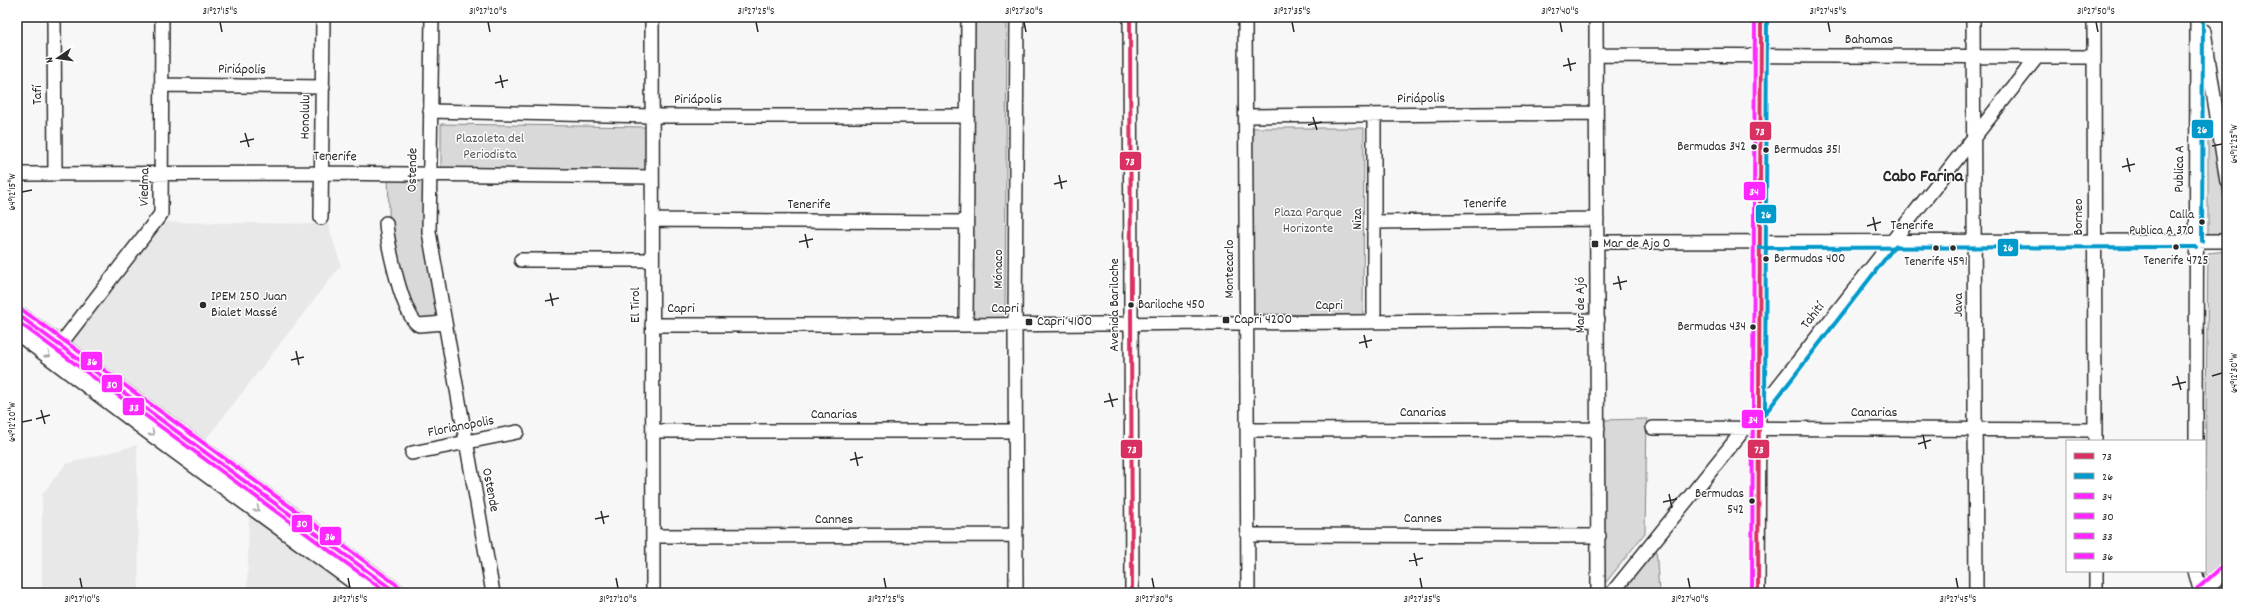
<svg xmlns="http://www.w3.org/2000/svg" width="2244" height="610" font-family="Dekko,sans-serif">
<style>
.built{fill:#e8e8e8}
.green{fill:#d9d9d9;stroke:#828282}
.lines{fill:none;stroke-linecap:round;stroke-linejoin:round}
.minor-casing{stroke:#2b2b2b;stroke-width:16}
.major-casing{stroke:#2b2b2b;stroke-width:20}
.minor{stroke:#fff;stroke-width:13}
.major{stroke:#fff;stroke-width:17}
.bus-1-casing{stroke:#fff;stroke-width:7}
.bus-2-casing{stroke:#fff;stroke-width:7}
.bus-3-casing{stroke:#fff;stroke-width:7}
.bus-4-casing{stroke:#fff;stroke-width:7}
.bus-5-casing{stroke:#fff;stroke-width:7}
.bus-6-casing{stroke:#fff;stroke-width:7}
.bus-1{stroke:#d93062;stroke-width:4}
.bus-2{stroke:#0099cb;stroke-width:4}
.bus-3{stroke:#fe27ff;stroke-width:4}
.bus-4{stroke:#fe27ff;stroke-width:4}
.bus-5{stroke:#fe27ff;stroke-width:4}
.bus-6{stroke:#fe27ff;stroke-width:4}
.oneway{stroke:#a0a0a0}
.ticks{fill:none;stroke:#2b2b2b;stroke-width:1.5}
.bus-dot{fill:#2b2b2b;stroke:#fff;stroke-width:1.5}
.labels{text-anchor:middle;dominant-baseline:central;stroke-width:3;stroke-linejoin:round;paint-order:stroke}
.bus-label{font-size:13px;fill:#2b2b2b;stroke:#fff;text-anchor:end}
.street-label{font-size:14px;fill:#2b2b2b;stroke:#fff}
.park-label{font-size:14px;fill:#565656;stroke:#fff}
.poi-label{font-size:14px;fill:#2b2b2b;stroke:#fff;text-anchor:start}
.district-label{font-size:18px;font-weight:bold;fill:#2b2b2b;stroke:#fff}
.line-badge{stroke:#fff;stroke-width:1.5}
.badge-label{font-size:11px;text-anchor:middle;font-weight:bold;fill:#fff}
.neatline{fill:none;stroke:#2b2b2b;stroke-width:1.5}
.ticks-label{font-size:10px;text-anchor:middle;fill:#2b2b2b}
</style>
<rect width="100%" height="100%" fill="#f7f7f7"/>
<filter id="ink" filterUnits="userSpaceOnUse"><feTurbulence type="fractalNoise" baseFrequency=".025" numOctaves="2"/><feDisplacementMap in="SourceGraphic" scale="8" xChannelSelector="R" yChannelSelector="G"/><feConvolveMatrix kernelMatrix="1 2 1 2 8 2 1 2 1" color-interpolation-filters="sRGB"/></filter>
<g filter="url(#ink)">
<!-- built -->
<path class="built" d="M157,222L328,224L341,265L203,443L66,345Z
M137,445L139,593H42V494L66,464Z
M249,513L339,577V593H247Z"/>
<!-- green -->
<path class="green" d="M973,17H1007L1005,319H973Z
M2213,122L2227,224V234H2208V123Z
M441,124L646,127V171L441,168Z
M1252,128H1364L1363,315L1252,314Z
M388,177H426L440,317L417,318L411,312L390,240Z
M2227,251V565L2215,576L2208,577L2204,571L2208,253Z
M1647,419L1645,533L1603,586L1601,420Z
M1656,546L1659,593H1616Z"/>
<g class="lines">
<!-- minor casing -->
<g class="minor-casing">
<path id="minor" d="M54,17L55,173
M432,17L429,232L493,593
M652,17L653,593
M1130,17L1132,593
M1245,17L1248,593
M1596,17L1598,593
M1973,17L1976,593
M2094,17L2095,441
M2204,31L2227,182
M1596,55L2094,57
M162,85L323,87
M430,111L652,116H966
M1246,116L1596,113
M17,174L322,173L652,177
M321,218L323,17
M652,220L966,222
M1374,222L1597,219
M386,223C387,242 403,319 419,325L444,323
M1597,242L2227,241
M521,260H652
M1374,322V115
M652,325H966L1598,320
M966,325L968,17
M59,346L161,214L162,17
M1653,428L2095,430
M1247,430L1598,429
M653,431H1015
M2196,441L2197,17
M412,453L517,432
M1247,535L1599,536
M653,536L1015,535
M2096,571V593
M2195,571L2201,593
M1016,593L1015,325L1017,17
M1612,593L1759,411L2037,57
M1758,593L1761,17
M2201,593L2227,570"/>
</g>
<!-- major casing -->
<g class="major-casing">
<path id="major" d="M17,314L397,593
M17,331L148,430L371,593"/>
</g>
<!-- minor -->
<use href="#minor" class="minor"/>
<!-- major -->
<use href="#major" class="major"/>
<!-- bus-1 casing -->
<g class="bus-1-casing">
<path id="bus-1" d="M1130,17L1132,593
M1758,593L1761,17"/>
</g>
<!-- bus-2 casing -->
<g class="bus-2-casing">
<path id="bus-2" d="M2202,241L2203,17
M1760,248L2196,247
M1765,411L1767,17
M1764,415L1895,246"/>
</g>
<!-- bus-3 casing -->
<g class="bus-3-casing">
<path id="bus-3" d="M2197,589L2223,566
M1752,593L1755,17"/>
</g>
<!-- bus-4 casing -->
<g class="bus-4-casing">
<path id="bus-4" d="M17,314L397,593"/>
</g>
<!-- bus-5 casing -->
<g class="bus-5-casing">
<path id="bus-5" d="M17,321L387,593"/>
</g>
<!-- bus-6 casing -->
<g class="bus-6-casing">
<path id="bus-6" d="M21,309L401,588"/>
</g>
<!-- bus-1 -->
<use href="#bus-1" class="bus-1"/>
<!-- bus-2 -->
<use href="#bus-2" class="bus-2"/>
<!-- bus-3 -->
<use href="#bus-3" class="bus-3"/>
<!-- bus-4 -->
<use href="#bus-4" class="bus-4"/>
<!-- bus-5 -->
<use href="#bus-5" class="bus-5"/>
<!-- bus-6 -->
<use href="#bus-6" class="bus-6"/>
</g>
<!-- one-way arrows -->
<defs><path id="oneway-chevron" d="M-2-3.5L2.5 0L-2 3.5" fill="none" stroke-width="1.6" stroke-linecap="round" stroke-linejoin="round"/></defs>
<g class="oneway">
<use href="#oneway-chevron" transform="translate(48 355) rotate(37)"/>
<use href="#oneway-chevron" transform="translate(152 433) rotate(36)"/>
<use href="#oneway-chevron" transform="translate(257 509) rotate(36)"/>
</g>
</g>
<!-- ticks -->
<path class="ticks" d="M220,22L222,32M488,22L490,32M756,22L758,32M1024,22L1026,32M1292,22L1294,32M1560,22L1562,32M1828,22L1830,32M2096,22L2098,32M1568,58L1571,71M1563,66L1576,63M500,75L503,88M495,83L508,80M1313,117L1317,130M1308,125L1322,122M245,133L249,147M240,142L254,139M2212,146L2222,144M2127,158L2130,172M2122,167L2135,164M1059,175L1062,189M1054,184L1067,181M22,192L32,190M1873,217L1876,231M1867,226L1881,222M805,234L808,248M799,242L813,239M1618,276L1621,290M1613,284L1627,281M550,293L553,306M545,301L559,298M1364,335L1367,348M1359,343L1372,340M296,351L299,365M291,360L304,357M2177,376L2181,390M2212,376L2222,373M2172,385L2186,382M1109,393L1113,407M1104,402L1118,399M41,410L45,424M36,419L50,415M22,422L32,420M1923,435L1926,449M1918,444L1931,440M855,452L858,466M850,460L863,457M1669,494L1672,508M1663,502L1677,499M601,511L604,524M595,519L609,516M1414,553L1417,566M1409,561L1423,558M80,578L82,588M348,578L350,588M616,578L618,588M884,578L886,588M1152,578L1154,588M1420,578L1422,588M1688,578L1690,588M1956,578L1958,588"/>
<!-- markers -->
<g class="bus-dot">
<circle cx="1754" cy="147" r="3.5"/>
<circle cx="1766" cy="150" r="3.5"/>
<circle cx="2202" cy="222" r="3.5"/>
<rect x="1591" y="240" width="8" height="8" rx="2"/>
<circle cx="2176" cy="247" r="3.5"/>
<circle cx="1936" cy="248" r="3.5"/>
<circle cx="1953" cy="248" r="3.5"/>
<circle cx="1766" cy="259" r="3.5"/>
<circle cx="203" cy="305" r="4"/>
<circle cx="1131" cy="305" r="3.5"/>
<rect x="1222" y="316" width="8" height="8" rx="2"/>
<rect x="1025" y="318" width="8" height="8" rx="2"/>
<circle cx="1753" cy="327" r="3.5"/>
<circle cx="1752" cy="501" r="3.5"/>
</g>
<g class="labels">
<!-- bus labels -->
<g class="bus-label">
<text x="1746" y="147">Bermudas 342</text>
<text x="1774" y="150" text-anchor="start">Bermudas 351</text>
<text x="2194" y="215">Calla<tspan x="2194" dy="16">Publica A 370</tspan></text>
<text x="1774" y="259" text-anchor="start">Bermudas 400</text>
<text x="2176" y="261" text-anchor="middle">Tenerife 4725</text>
<text x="1936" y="262" text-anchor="middle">Tenerife 4591</text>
<text x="1138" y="305" text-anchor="start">Bariloche 450</text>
<text x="1746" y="327">Bermudas 434</text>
<text x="1744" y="494">Bermudas<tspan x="1744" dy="16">542</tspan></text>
</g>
<!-- street labels -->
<g class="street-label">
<text x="1869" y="40">Bahamas</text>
<text transform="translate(242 70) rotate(1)">Piriápolis</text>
<text transform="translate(38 95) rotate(-90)">Tafí</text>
<text transform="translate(1421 99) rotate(-1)">Piriápolis</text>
<text x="698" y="100">Piriápolis</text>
<text transform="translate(306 117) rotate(-89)">Honolulu</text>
<text transform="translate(335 157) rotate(1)">Tenerife</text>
<text transform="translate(2180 169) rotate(-89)">Publica A</text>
<text transform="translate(413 170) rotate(-89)">Ostende</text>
<text transform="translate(145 187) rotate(-89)">Viedma</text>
<text transform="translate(1485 204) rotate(-1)">Tenerife</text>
<text x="809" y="205">Tenerife</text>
<text transform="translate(2079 217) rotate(-90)">Borneo</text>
<text transform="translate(1358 219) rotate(-90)">Niza</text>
<text x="1912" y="226">Tenerife</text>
<text transform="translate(999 269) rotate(-90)">Mónaco</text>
<text transform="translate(1230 269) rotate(-90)">Montecarlo</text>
<text transform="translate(636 305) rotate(-90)">El Tirol</text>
<text transform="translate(1115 305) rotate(-90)">Avenida Bariloche</text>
<text transform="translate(1581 305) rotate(-90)">Mar de Ajó</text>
<text transform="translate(1959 305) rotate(-90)">Java</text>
<text x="1329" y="306">Capri</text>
<text x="681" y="309">Capri</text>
<text x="1005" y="309">Capri</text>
<text transform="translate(1813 316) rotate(-52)">Tahití</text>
<text x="1423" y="413">Canarias</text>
<text x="1874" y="413">Canarias</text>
<text x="834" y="415">Canarias</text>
<text transform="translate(461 427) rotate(-11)">Florianopolis</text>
<text transform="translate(490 490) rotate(79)">Ostende</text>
<text x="1423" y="519">Cannes</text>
<text x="834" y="520">Cannes</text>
</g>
<!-- park labels -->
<g class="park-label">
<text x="490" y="139">Plazoleta del<tspan x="490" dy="16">Periodista</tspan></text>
<text x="1308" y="213">Plaza Parque<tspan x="1308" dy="16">Horizonte</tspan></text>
</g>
<!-- poi labels -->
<g class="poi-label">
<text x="1603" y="244">Mar de Ajo 0</text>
<text x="211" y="297">IPEM 250 Juan<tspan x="211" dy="16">Bialet Massé</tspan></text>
<text x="1234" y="320">Capri 4200</text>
<text x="1037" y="322">Capri 4100</text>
</g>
<!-- district labels -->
<g class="district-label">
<text x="1923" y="177">Cabo Farina</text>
</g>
</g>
<g class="line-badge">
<rect x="2191" y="119" width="23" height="20" rx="4" fill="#0099cb"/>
<rect x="1749" y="121" width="23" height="20" rx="4" fill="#d93062"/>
<rect x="1119" y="151" width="23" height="20" rx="4" fill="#d93062"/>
<rect x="1743" y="181" width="23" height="20" rx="4" fill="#fe27ff"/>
<rect x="1755" y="204" width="22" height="20" rx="4" fill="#0099cb"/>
<rect x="1997" y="238" width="22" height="19" rx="4" fill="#0099cb"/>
<rect x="80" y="351" width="23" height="20" rx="4" fill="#fe27ff"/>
<rect x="101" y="374" width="22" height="19" rx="4" fill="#fe27ff"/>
<rect x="122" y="397" width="23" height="19" rx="4" fill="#fe27ff"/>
<rect x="1741" y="409" width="23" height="20" rx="4" fill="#fe27ff"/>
<rect x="1120" y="439" width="23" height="20" rx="4" fill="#d93062"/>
<rect x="1747" y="439" width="23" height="20" rx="4" fill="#d93062"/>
<rect x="291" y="514" width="22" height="19" rx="4" fill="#fe27ff"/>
<rect x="319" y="526" width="23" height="20" rx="4" fill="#fe27ff"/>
</g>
<g class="badge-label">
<text x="2202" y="133">26</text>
<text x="1760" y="135">73</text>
<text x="1130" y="165">73</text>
<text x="1754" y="195">34</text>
<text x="1766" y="218">26</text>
<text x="2008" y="251">26</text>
<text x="92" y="365">36</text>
<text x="112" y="388">30</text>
<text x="134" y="411">33</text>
<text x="1753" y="423">34</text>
<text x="1132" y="453">73</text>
<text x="1759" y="453">73</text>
<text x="302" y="527">30</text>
<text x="330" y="540">36</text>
</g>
<!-- margin -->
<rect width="2244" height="610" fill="none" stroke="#fff" stroke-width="44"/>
<!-- legend -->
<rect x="2066" y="440" width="140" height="132" fill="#ffffff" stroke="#aaaaaa"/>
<rect x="2074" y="453" width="20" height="6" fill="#d93062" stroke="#aaaaaa"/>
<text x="2102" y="460" font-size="12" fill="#2b2b2b">73</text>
<rect x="2074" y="473" width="20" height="6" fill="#0099cb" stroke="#aaaaaa"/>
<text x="2102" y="480" font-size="12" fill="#2b2b2b">26</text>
<rect x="2074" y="493" width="20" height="6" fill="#fe27ff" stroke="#aaaaaa"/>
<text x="2102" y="500" font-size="12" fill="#2b2b2b">34</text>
<rect x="2074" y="513" width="20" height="6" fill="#fe27ff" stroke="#aaaaaa"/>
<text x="2102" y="520" font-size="12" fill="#2b2b2b">30</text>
<rect x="2074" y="533" width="20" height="6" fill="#fe27ff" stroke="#aaaaaa"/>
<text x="2102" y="540" font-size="12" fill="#2b2b2b">33</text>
<rect x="2074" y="553" width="20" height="6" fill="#fe27ff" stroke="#aaaaaa"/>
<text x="2102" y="560" font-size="12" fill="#2b2b2b">36</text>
<!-- north arrow -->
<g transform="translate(58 58) rotate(257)" stroke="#ffffff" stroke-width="3" paint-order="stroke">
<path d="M0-3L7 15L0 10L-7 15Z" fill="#2b2b2b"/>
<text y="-6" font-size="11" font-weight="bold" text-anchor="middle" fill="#2b2b2b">N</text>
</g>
<rect x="22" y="22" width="2200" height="566" class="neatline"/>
<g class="ticks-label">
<text x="220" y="14">31°27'15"S</text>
<text x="488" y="14">31°27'20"S</text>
<text x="756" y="14">31°27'25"S</text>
<text x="1024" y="14">31°27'30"S</text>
<text x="1292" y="14">31°27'35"S</text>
<text x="1560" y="14">31°27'40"S</text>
<text x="1828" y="14">31°27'45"S</text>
<text x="2096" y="14">31°27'50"S</text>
<text transform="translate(2233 144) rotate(-90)" y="4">64°12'25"W</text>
<text transform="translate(11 192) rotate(-90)" y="4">64°12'15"W</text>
<text transform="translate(2233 373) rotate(-90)" y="4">64°12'30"W</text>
<text transform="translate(11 422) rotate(-90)" y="4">64°12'20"W</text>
<text x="82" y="602">31°27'10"S</text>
<text x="350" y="602">31°27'15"S</text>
<text x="618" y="602">31°27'20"S</text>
<text x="886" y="602">31°27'25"S</text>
<text x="1154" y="602">31°27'30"S</text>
<text x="1422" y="602">31°27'35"S</text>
<text x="1690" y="602">31°27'40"S</text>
<text x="1958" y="602">31°27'45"S</text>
</g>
</svg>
